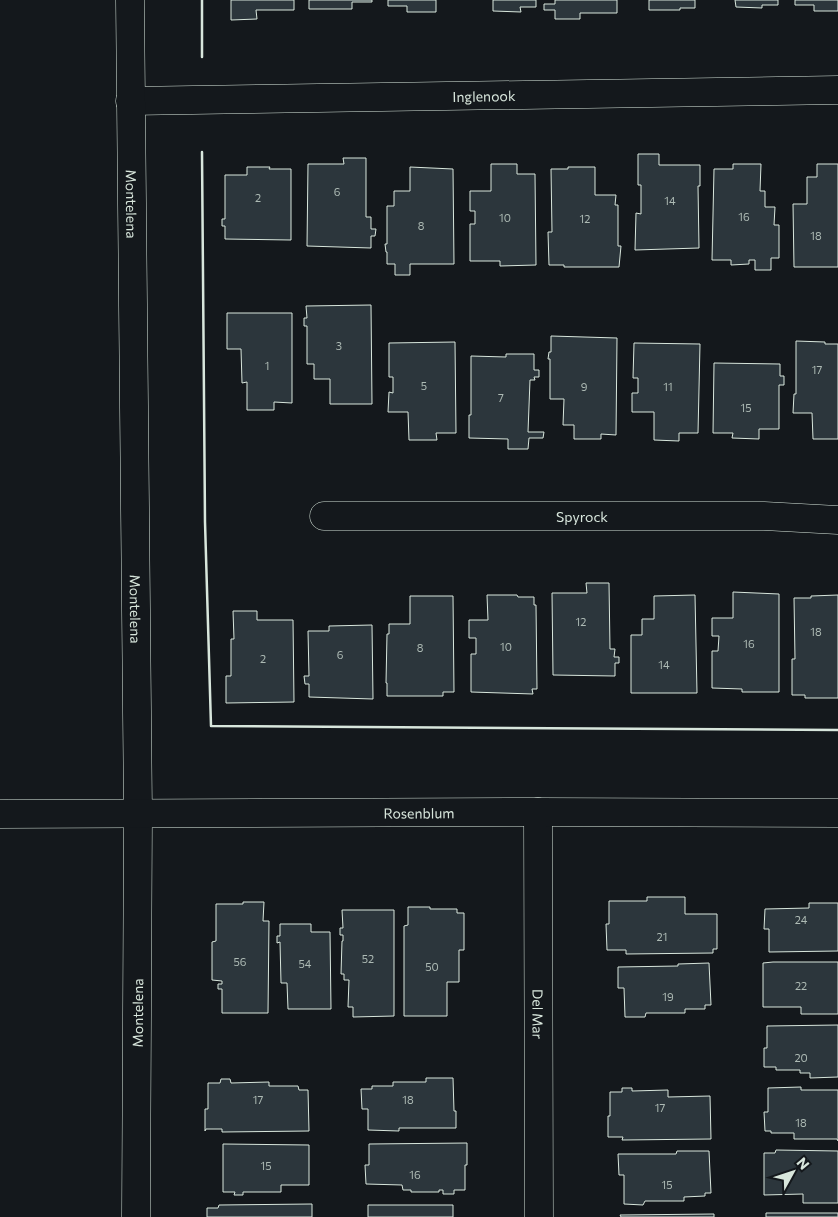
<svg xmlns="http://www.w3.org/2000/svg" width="838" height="1217" font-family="Commissioner,sans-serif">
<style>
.building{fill:#2c363c;stroke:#d8e6dc}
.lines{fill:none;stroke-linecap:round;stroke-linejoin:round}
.minor-casing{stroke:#d8e6dc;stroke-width:29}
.tertiary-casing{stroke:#d8e6dc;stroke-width:29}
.minor{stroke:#14181c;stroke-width:28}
.tertiary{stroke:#14181c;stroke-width:28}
.wall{stroke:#d8e6dc;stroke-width:2.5}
.labels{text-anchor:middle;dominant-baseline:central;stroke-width:4;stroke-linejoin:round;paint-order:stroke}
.number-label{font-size:11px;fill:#adbab4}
.street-label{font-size:14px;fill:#d8e6dc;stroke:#14181c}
</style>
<rect width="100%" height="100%" fill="#14181c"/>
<!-- building -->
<path class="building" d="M231,0H294V10H256L257,19L231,20Z
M309,0H372V2H352V9H309Z
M388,0H436V12H407V6H388Z
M493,0H536V7H520L521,12L493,11Z
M555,0H617V13H580V19H555V10H544V4H555Z
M649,0H695V8H680V10H649Z
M735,0H778V5H762V8L736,7Z
M795,0H838V11H814V5H795Z
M638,154H659V165H700V186H698L699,248L635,250L636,213L641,214V185H638Z
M343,158H366V217H371V229H376L375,236H371V248L307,246L308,164H344Z
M491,164H517V174H535L536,265L500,266V261H470V224H475V211H470V191H491Z
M733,164H761L760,191H765V207H775L774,225H779V258H771V270H755V260H749V264L731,265V260H712L714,169H733Z
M817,164H838V267H794L793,204H807V177H817Z
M247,167H270L269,169H291V240L225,239V226H222V219H225V175H247Z
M410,167L453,169L454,264H410V275H395V264H387V252H386L385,244H387V206H394V191H410Z
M568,167H595V195H616L615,205H618V246H621L619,267H564V265H549L548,232H552L551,169H568Z
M371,305L372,404H330V379H314V364H307V326H304V318H307L306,306Z
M227,313H292V403L274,402V410H247V382L242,383L241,349H227Z
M551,336L617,338L616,435L601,434V439H574V425H563L564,399H550V359H548L549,352H551Z
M796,341L825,342V344H838V439H813L812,413H793L794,394H796Z
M455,342L456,433H436L437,440H409L408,412H388L389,392L393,393V377H389V343Z
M634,343L700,344L698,433H679V441L654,440V412H632V393H638V378H633Z
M506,354H534V370H539V377H534L535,380H530L528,432H544L543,438H529L528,449H508V439L469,438V415H471V356L506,357Z
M714,363L780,364V376H784V385H779V429H759V439L732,438L733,433H713Z
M586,583H609L610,649H615L614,657H619V663H615V676L553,675L552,593H587Z
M733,592L779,594V692H742V689L712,688V651H718L719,636H712V618H733Z
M487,595H517L518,597H534V605H536L537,689H532L533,694L471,692V654H476V638H469V620H488Z
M695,595L697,693H631V635H642V619H654V596Z
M838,595V698H805V695H792V659H795L794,598H811V596Z
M410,596H453L454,692H443V696H387V683H386L387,634H389V624H410Z
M233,611H257V620H293L294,702L226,703V676H231V639H234Z
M372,625L373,699L309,697V684H305L304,676H309L308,631H329V626Z
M647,897H685V914H717V949H713V953L626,954V950H607L606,924H609V901H647Z
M243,902H264L263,921H269L268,1013H222V989H218V984H222V981L212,980V942L216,941V904H243Z
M809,903H838V951L769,952V929H764L765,909L809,908Z
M408,907H430V909H457V913H464V950H459V982H447V1016H404V926L408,925Z
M342,910H394V1016L353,1017V1007H348L349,980H344V974H341L342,941H343V935H340V928H343Z
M280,924H311V932H330L331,1009H288L287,983H281L280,942L277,943V936H280Z
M773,962H838V1014H801V1007H763V963Z
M709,963L711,1005H705V1009H685V1013H646L645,1017H625L624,988H618V967L678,966V964Z
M838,1025V1077L810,1078V1073H800V1070H776V1067H764V1048H767V1026Z
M426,1078H453L454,1111H456V1128H399V1131L368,1130V1109H362L361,1089H372V1086H393V1082H426Z
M221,1079H230L231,1083L269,1082V1086H298L299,1090H308L309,1131L222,1132V1129H206L205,1131V1109H208V1083H220Z
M801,1087V1090H838V1141L837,1139H794V1133H771V1131H765L764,1112H768V1088Z
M622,1088H632V1091L668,1090V1097L710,1096L711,1139L622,1140L623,1137H608V1116H610V1092H622Z
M467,1143V1165H465V1190H454V1194H443V1190H439V1192H411V1190H403L402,1185L366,1184L365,1165H369V1144Z
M223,1144L309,1145V1185H281V1192H243V1195H234L235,1192H223Z
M776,1150L838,1151V1203H803V1194L764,1195V1153H775Z
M677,1151H709L711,1193H705V1196L684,1197V1201H645L643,1205L624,1204V1175H619L618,1154H676Z
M312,1204V1217H207V1208H218L219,1205Z
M368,1205H453V1217H368Z
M766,1213H838V1217H766Z
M714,1214V1217H621L620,1215Z"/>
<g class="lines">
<!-- minor casing -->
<g class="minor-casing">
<g id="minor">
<path id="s1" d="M130,101L838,90"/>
<path id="s2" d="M324,516H764L838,520"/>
<path id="s3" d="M538,812L539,1217"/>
<path id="s4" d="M136,1217L138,813"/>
</g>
</g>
<!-- tertiary casing -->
<g class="tertiary-casing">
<g id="tertiary">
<path id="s5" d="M130,0L138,813"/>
<path id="s6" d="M0,814L538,812L838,813"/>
</g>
</g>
<!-- minor -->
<use href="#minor" class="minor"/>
<!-- tertiary -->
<use href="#tertiary" class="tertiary"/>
<!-- wall -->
<path class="wall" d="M202,57V0
M202,152L205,522L211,726L838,730"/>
</g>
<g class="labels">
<!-- number labels -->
<g class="number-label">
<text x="337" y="191">6</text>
<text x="258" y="197">2</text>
<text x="670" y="200">14</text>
<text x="744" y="216">16</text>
<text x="505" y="217">10</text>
<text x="585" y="218">12</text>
<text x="421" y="225">8</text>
<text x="816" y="235">18</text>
<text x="339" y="345">3</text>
<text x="267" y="365">1</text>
<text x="817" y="369">17</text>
<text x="424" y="385">5</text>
<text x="584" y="386">9</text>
<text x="668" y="386">11</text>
<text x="501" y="397">7</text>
<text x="746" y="407">15</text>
<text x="581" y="621">12</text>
<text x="816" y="631">18</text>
<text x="749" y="643">16</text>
<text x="506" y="646">10</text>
<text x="420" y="647">8</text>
<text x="340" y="654">6</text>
<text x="263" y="658">2</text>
<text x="664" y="664">14</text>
<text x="801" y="919">24</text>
<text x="662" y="936">21</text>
<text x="368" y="958">52</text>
<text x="240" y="961">56</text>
<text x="305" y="963">54</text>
<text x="432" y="966">50</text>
<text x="801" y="985">22</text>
<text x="668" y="996">19</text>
<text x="801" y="1057">20</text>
<text x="258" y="1099">17</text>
<text x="408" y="1099">18</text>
<text x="660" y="1107">17</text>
<text x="801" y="1122">18</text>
<text x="266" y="1165">15</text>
<text x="415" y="1174">16</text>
<text x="667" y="1184">15</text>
</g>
<!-- street labels -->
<g class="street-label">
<text stroke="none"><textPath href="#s1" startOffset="354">Inglenook</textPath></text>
<text stroke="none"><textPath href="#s5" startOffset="204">Montelena</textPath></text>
<text stroke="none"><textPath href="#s2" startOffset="258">Spyrock</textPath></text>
<text stroke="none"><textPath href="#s5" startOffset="609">Montelena</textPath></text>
<text stroke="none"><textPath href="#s6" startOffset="419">Rosenblum</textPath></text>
<text stroke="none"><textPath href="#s4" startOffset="204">Montelena</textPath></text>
<text stroke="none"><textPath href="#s3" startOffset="202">Del Mar</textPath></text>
</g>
</g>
<!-- north arrow -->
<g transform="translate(793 1172) rotate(50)" stroke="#14181c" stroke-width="4" paint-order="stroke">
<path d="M0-4L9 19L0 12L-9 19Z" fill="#d8e6dc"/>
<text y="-8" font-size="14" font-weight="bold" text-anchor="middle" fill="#d8e6dc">N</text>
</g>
</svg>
